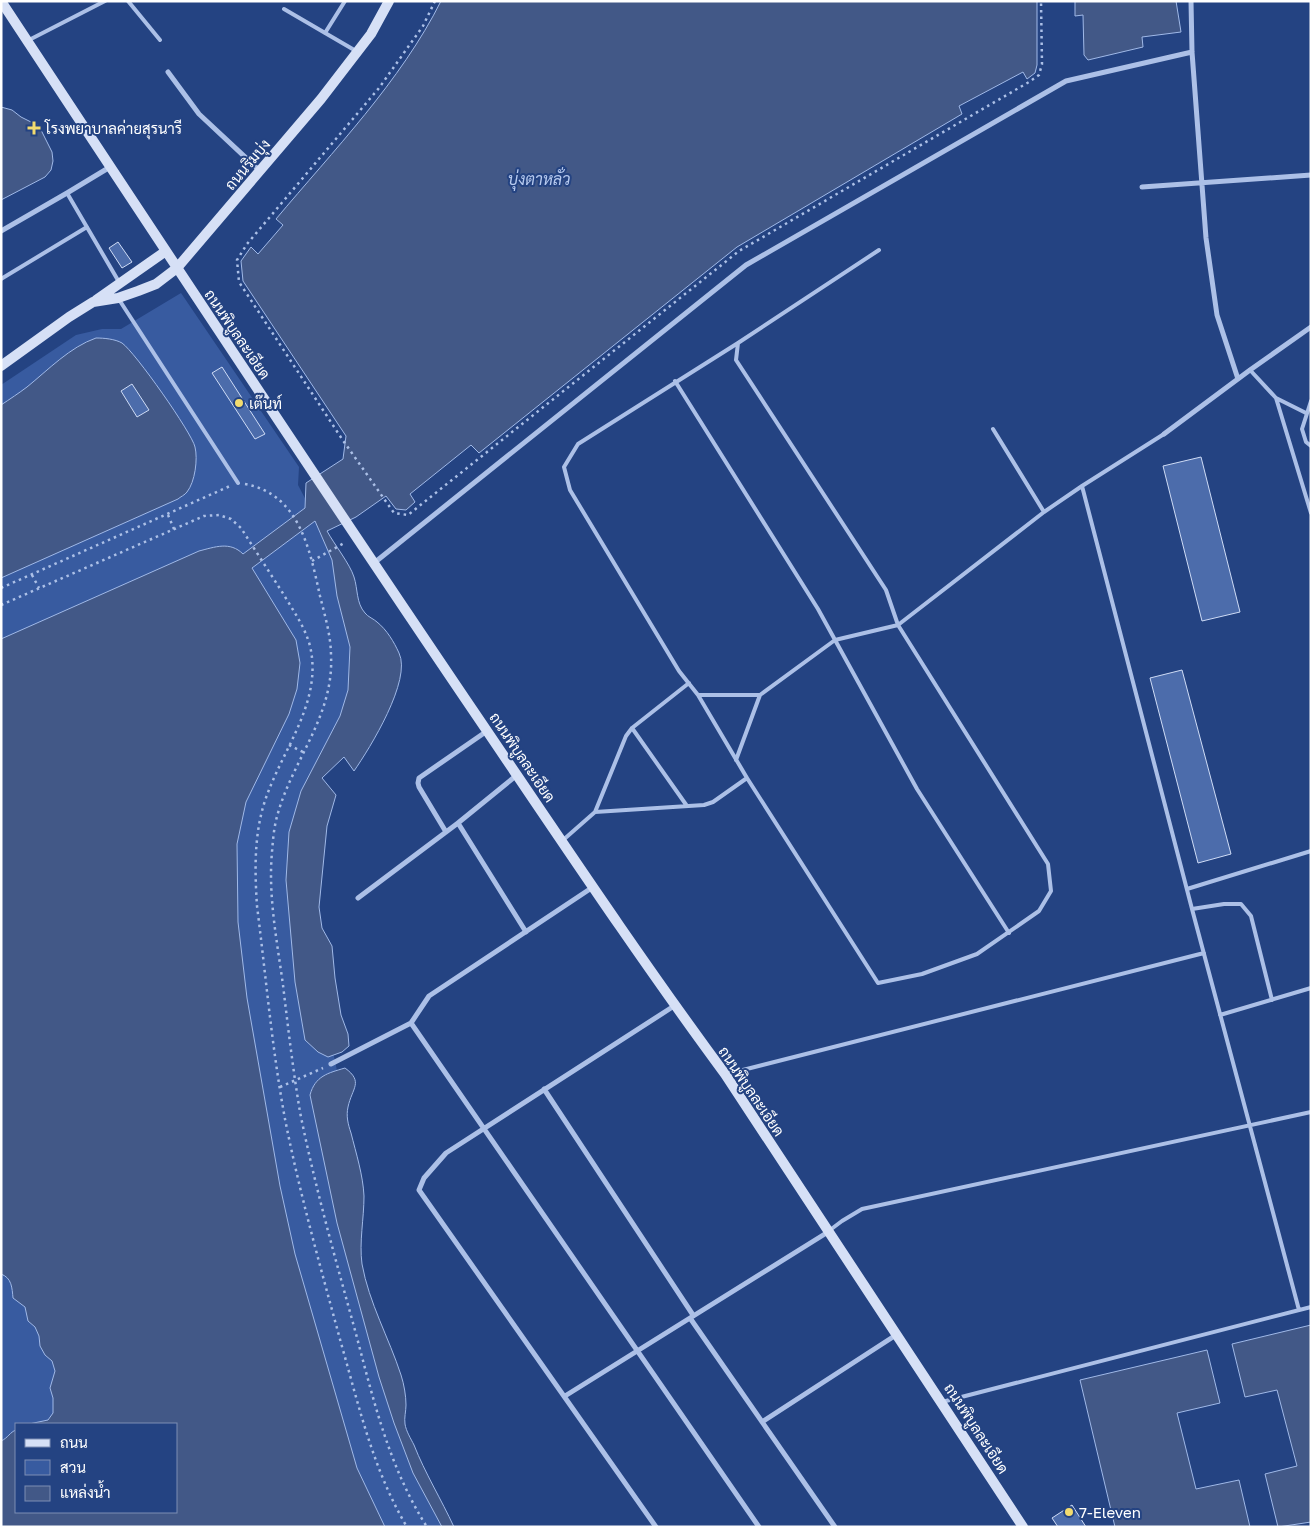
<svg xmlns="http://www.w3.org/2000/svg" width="1312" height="1528" font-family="'Golos Text',Sarabun,sans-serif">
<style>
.green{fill:#385ba0;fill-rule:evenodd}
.water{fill:#425887;stroke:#a0b9e8}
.building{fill:#4c6cab;stroke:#cfdcf6}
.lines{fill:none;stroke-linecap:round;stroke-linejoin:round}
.path{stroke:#acc0e7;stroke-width:2.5;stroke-dasharray:2.5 4;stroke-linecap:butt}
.lane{stroke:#acc0e7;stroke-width:4}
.street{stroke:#acc0e7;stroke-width:5}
.secondary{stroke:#d6e0f6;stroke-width:10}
.poi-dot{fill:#f2db6f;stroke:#244382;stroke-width:2}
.labels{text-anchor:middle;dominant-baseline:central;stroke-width:4;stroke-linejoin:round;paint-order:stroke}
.poi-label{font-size:15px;fill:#fff;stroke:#244382;text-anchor:start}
.street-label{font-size:15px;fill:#fff;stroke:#244382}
.water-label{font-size:16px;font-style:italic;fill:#b7caef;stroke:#244382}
</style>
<rect width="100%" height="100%" fill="#244382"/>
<!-- green -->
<path class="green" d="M181,293L299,467L298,485L330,546L355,643L353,685L297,828L333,1052L338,1075L317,1090L400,1426L450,1527H1V385L76,335L102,329H121ZM16,1424H176V1512H16Z"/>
<!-- water -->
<path class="water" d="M441,1H1037V65L1035,73L1027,79L1023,72L959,106L962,114L737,247L479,453L471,445L410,494L415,502L406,510L396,509L386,496L356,517L327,531C334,544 350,564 354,577C358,589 356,603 365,613C368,617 374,619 377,622C387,630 394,642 399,653C412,680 370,748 354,771L344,757L322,778L336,795L327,826L319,907L322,928L332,946L335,978L341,1015L348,1034L349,1046L342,1052L328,1057L318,1052L305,1040L295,982L286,880L289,832L301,791L340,716L348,690L350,647L337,596L332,560L315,521L252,568L296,640L300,663L297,689L289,714L246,802L237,844L238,922L247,998L280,1186L295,1254L357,1468L385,1527H1V1441C8,1438 10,1432 16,1430V1512H176V1424H29L48,1420L53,1413V1398L50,1388L55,1371L52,1361L45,1355L40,1346L39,1336L35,1327L28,1321L25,1307L13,1298C12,1288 12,1278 1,1274V639L199,551C215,547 230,541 243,554L305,508L306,483L343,459L346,436L243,281L241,261L251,247L258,254L283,225L276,219C333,151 401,81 441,1Z
M1075,1H1176L1181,32L1142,37L1143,47L1088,60L1084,55L1083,15L1075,16Z
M1,107L12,110L21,117L39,126L52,152L53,161L51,170L45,177L1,200Z
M96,338C104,338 115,339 122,343C135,352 192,433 195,447C198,459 195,482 187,492C185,495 180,497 178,499L1,578V405C10,399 19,393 27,387C48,370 70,347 96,338Z
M345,1068C364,1082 352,1088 348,1107C346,1116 348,1124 351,1133C356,1153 363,1175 364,1196C364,1219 359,1242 362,1264C369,1303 389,1338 401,1375C404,1384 406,1396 406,1405C406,1411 404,1418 405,1424C406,1431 411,1439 414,1445C425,1473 441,1499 454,1527H442L413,1473L394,1423L379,1377L337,1223L310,1095C315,1076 328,1073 345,1068Z
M1311,1325V1522L1278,1527L1265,1474L1297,1466L1277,1390L1245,1397L1232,1344Z
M1207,1350L1220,1403L1177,1413L1196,1489L1239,1480L1250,1527H1115L1080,1380Z"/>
<!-- building -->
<path class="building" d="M118,242L132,262L122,268L109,248Z
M222,367L265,434L255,439L212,373Z
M132,384L149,410L137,417L121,391Z
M1201,457L1240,612L1202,621L1163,466Z
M1182,670L1231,854L1198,863L1150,678Z
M1072,1505L1086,1527H1058L1052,1518Z"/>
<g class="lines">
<!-- path -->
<path class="path" d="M435,1L423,26L379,88L247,244L237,260L239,282L342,439L394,513L408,515L739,251L1029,82L1039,75L1042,64L1041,1
M245,484C300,494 310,551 320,596C325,616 331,636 331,656C334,715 293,760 278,813C274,826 273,839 272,852C268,896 277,941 283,985C288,1027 293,1070 300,1112C315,1187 336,1261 356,1334C374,1402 389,1467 427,1527
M168,515L174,529
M312,561L346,542
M32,575L39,588
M1,588L230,486
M1,605L204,516L219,515L231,519L241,528C255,550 270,573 284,595C294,612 305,627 310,646C324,706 276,756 262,811C254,842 255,875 257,906C266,977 272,1049 285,1119C300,1195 321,1269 341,1343C359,1406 373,1470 407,1527
M289,745L303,752
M280,1087L323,1068"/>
<!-- lane -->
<path class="lane" d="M128,1L160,40
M284,9L356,51
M325,33L345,1
M29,40L105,1
M67,193L119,282
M1,279L87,227
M118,298L238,483
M738,343L736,360L886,590L898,625L1048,864L1051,891L1039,911L977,954L922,974L878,983L747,778L698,695L679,671L570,490L564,467L578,444L738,343L879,250
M1250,370L1276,398L1306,413
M675,381L818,609L917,789L1009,933
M1276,398L1311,513
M1311,401L1302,429L1306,442L1311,446
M993,429L1044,512
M1164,434L1082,486L1192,909L1299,1310
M698,695H760L835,640L898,625L1044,512L1082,486
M632,728L687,806
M736,760L760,695
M595,812L704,805L713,802L747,778
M562,841L595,812L626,736L632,728L689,683
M1187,889L1311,851
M1192,909L1224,904H1241L1251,916L1272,1000
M1220,1015L1311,988
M727,1074L1204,953
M830,1230L842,1221L862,1209L1311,1112
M942,1402L1311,1307"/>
<!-- street -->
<path class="street" d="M1191,1L1192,52L1206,238L1217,315L1238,379
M168,72L199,114L260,171
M1142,187L1311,175
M1,231L67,193L110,167
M1164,434L1250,370L1311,327
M374,563L746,265L1066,81L1192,52
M517,775L458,823L526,932
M446,832L419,787L418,783L419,778L487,731
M358,898L458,823
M411,1023L759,1527
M331,1064L411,1023L429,996L593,887
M544,1089L693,1315
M690,1318L835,1527
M565,1396L828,1232
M762,1422L896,1335
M656,1527L419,1190L424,1178L446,1153L674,1006"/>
<!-- secondary -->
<path class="secondary" d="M1,1C155,235 309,468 466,700C551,825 635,952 725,1074L1023,1527
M96,300L166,251
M1,366L69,317L93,302L118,298L138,291L156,284L177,268L321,99L371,34L389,1"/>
</g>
<!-- markers -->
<g class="poi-dot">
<path d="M31.5 120.5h5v5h5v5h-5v5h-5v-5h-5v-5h5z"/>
<circle cx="239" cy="403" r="5"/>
<circle cx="1069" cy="1512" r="5"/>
</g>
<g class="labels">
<!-- poi labels -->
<g class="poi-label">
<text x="45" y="128">โรงพยาบาลค่ายสุรนารี</text>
<text x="249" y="403">เต๊นท์</text>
<text x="1079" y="1512">7-Eleven</text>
</g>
<!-- street labels -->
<g class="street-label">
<text transform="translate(247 164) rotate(-50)">ถนนริมบุ่ง</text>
<text transform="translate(238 334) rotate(56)">ถนนพิบูลละเอียด</text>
<text transform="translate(523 757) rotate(56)">ถนนพิบูลละเอียด</text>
<text transform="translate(752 1091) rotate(56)">ถนนพิบูลละเอียด</text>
<text transform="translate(977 1428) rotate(57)">ถนนพิบูลละเอียด</text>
</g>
<!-- water labels -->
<g class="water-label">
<text x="539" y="179">บุ่งตาหลั่ว</text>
</g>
</g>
<!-- border -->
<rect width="1312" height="1528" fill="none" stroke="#ffffff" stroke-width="5"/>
<!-- legend -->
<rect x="15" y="1423" width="162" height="90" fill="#244382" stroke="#7c8eb4"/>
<rect x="25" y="1439" width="25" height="8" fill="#d6e0f6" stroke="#7c8eb4"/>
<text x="60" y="1448" font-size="15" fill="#ffffff">ถนน</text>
<rect x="25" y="1460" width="25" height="15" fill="#385ba0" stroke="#7c8eb4"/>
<text x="60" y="1473" font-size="15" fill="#ffffff">สวน</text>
<rect x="25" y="1486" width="25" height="15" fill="#425887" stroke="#7c8eb4"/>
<text x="60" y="1498" font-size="15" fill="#ffffff">แหล่งน้ำ</text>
</svg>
